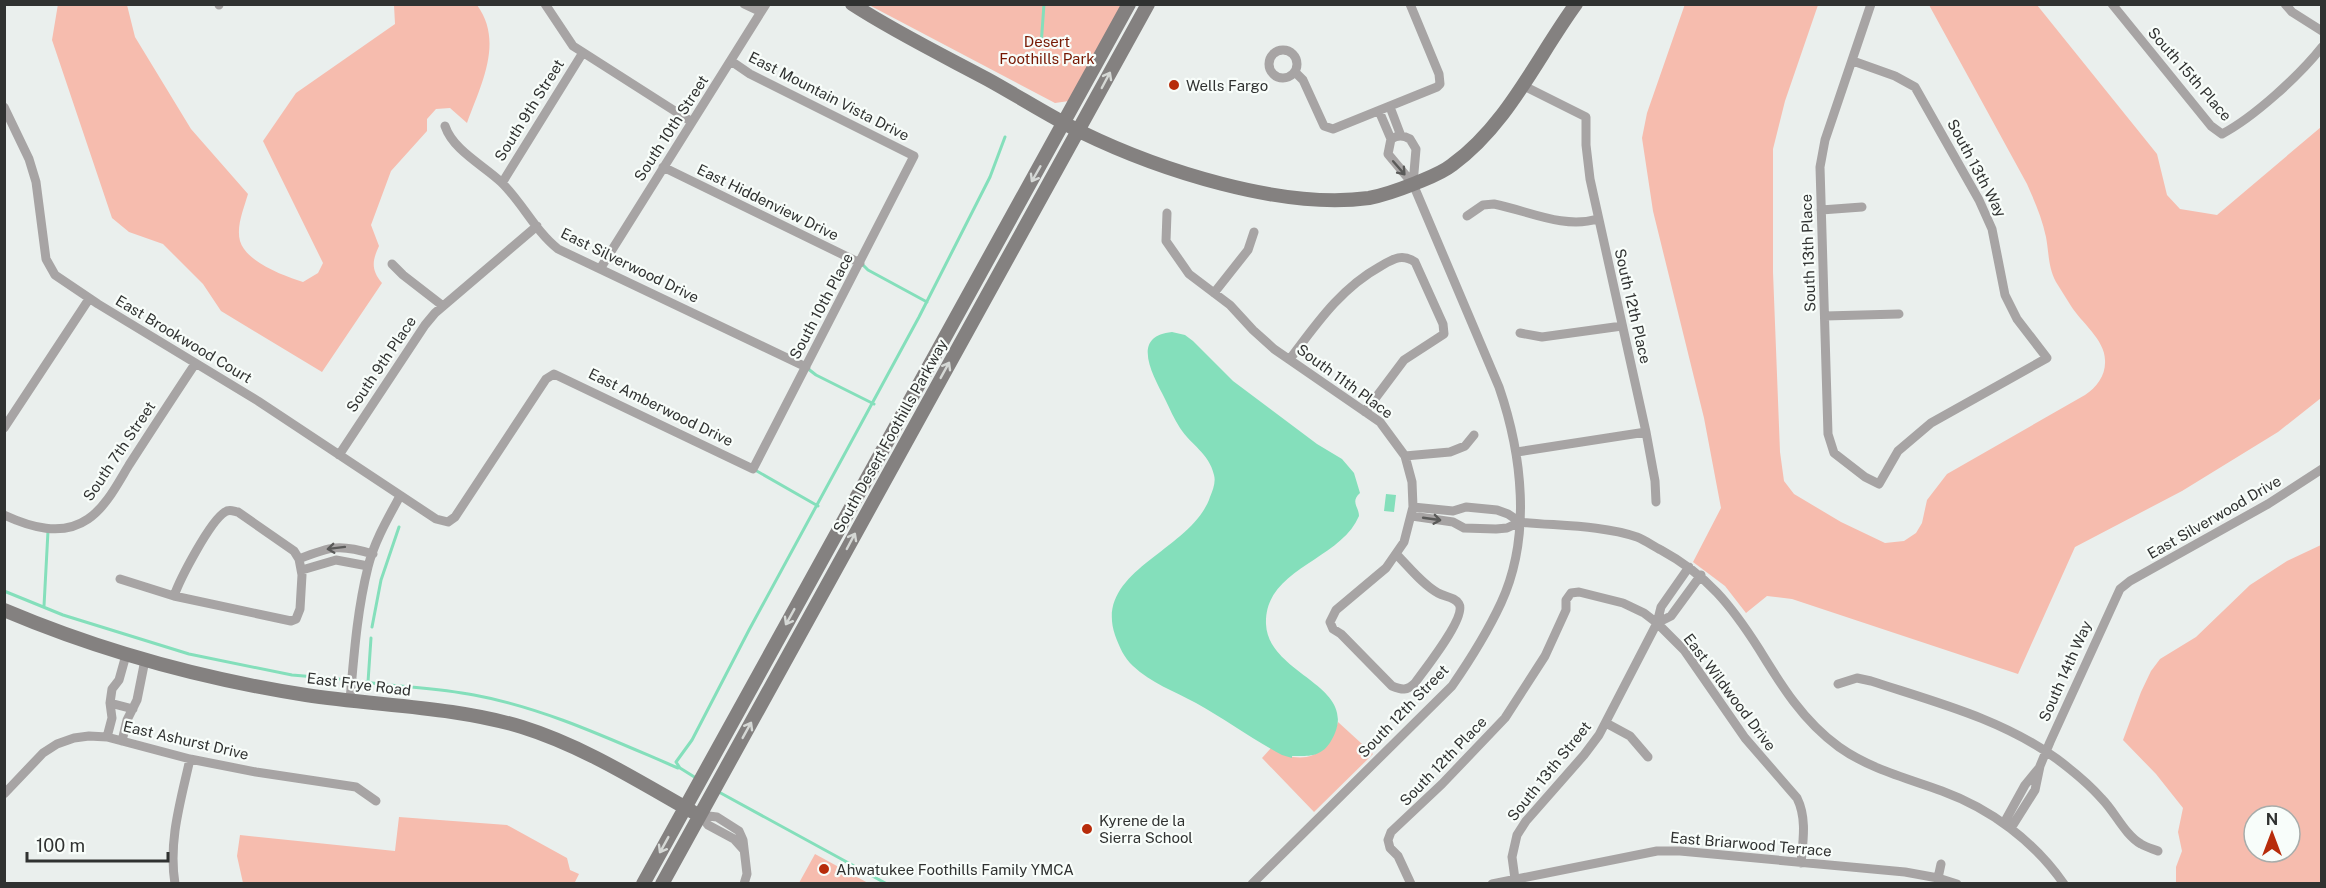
<svg xmlns="http://www.w3.org/2000/svg" width="2326" height="888" font-family="'Public Sans',sans-serif">
<style>
.green{fill:#f6bcae;fill-rule:evenodd}
.water{fill:#84dfbb}
.lines{fill:none;stroke-linecap:round;stroke-linejoin:round}
.stream{stroke:#84dfbb;stroke-width:3}
.street{stroke:#a7a4a4;stroke-width:9}
.secondary{stroke:#848180;stroke-width:14}
.oneway{stroke:#d5d8d5}
.oneway2{stroke:#5a5a59}
.poi-dot{fill:#b72c0b;stroke:#f8fdfa;stroke-width:2}
.labels{text-anchor:middle;dominant-baseline:central;stroke-width:4.5;stroke-linejoin:round;paint-order:stroke}
.park-label{font-size:15px;fill:#771803;stroke:#f8fdfa}
.street-label{font-size:15px;fill:#303231;stroke:#f8fdfa}
.poi-label{font-size:15px;fill:#303231;stroke:#f8fdfa;text-anchor:start}
</style>
<rect width="100%" height="100%" fill="#eaefed"/>
<!-- green -->
<path class="green" d="M58,4L127,5L135,37L191,129L248,194C244,208 236,226 240,241C246,262 284,276 303,282L318,273L323,263L263,141L296,93L395,24L394,5H477C504,42 481,84 467,123L450,108L436,109L427,119V131L391,171L371,225L379,246C372,261 371,270 382,283L322,372L221,311L203,284L163,244L129,232L112,218L52,40Z
M1685,4L1818,5L1785,101L1773,149V272L1780,452L1784,481L1794,494L1841,522L1885,543L1904,541L1916,533L1922,523L1927,500L1947,474L2085,395C2097,387 2106,375 2105,360C2105,340 2081,322 2071,306C2066,298 2061,290 2056,282C2048,267 2049,253 2046,237C2042,218 2035,202 2027,184L1929,5H2037L2157,154L2167,195L2180,209L2217,215L2321,127V398L2278,432L2182,491L2075,547L2018,674L1792,599L1767,596L1746,613L1725,586L1693,562L1721,508L1704,418L1653,211L1642,138L1647,113Z
M869,5H1124L1069,101L1055,103Z
M2321,545V883H2176V867L2182,851L2178,832L2183,808L2156,774L2123,740L2141,692L2151,671L2160,659L2196,637L2250,585L2287,561ZM2254,816H2290V852H2254Z
M1338,722L1373,754L1314,812L1262,758L1271,748C1302,767 1328,757 1338,722Z
M399,817L507,825L567,858L570,870L579,874L574,884L243,883L237,856L240,835L395,851Z
M815,854L868,883H799Z"/>
<!-- water -->
<path class="water" d="M1172,332L1185,335L1193,341L1233,381L1317,444L1342,459L1354,473L1360,493C1350,502 1359,507 1359,516C1340,561 1264,568 1266,624C1268,676 1364,685 1331,741C1321,758 1307,756 1292,756V758L1282,755C1252,739 1225,719 1196,703C1174,691 1151,683 1133,666C1124,658 1119,646 1115,635C1093,570 1192,551 1210,497C1213,490 1216,482 1214,475C1209,453 1191,445 1180,428C1174,419 1170,409 1165,399C1154,377 1129,336 1172,332Z
M1386,494L1396,495L1394,512L1384,511Z"/>
<g class="lines">
<!-- stream -->
<path class="stream" d="M1041,46L1044,4
M862,264L868,270L927,302
M807,368L816,375L874,404
M755,470L818,506
M4,591L63,615L189,654L292,675L339,679
M44,606L48,531
M372,627L381,580L399,527
M364,682C400,687 438,688 474,695C545,708 612,740 678,768
M368,682L371,638
M696,778L680,768L676,762L692,740L749,630L919,317L990,177L1005,137
M717,791L887,884"/>
<!-- street -->
<path class="street" d="M219,4V5
M545,4L573,46L692,122
M744,4L761,12
M2112,4L2211,126L2222,134C2254,117 2299,76 2322,47
M2285,4L2292,12L2322,31
M1269 64a14 14 0 1 1 28 0a14 14 0 1 1-28 0Z
M1853,61L1895,76L1915,87L1979,200L1992,229L2005,295L2017,319L2047,358L1931,423L1898,451L1879,484L1865,477L1834,453L1828,434L1820,167L1825,140L1871,4
M1295,72L1303,80L1324,126L1333,129L1437,87L1440,84L1439,74L1410,4
M1522,85L1586,117V145L1590,179L1646,432L1655,481L1656,502
M4,107L29,159L36,182L46,259L55,275L98,304L258,401L436,519L448,522L455,517L546,379L554,374L753,469L914,156L750,74L731,61
M1390,107L1401,136
M1379,111L1391,139
M445,126C453,150 483,165 501,182C522,202 535,231 558,249L806,367
M663,167L860,263
M502,183L582,54
M1821,210L1862,207
M1167,213L1166,241L1189,274L1230,305L1253,330L1274,349L1380,422L1405,456L1412,482L1413,507L1404,542L1386,568L1336,610L1330,622L1333,629L1341,634L1392,686C1402,690 1407,691 1415,683C1424,670 1467,617 1459,604C1455,597 1445,597 1438,593C1423,585 1409,567 1397,555
M1467,216L1483,205L1494,204C1529,211 1563,229 1598,219
M392,264L403,275L443,306
M600,269L766,4
M1214,293L1248,250L1254,232
M1825,316L1899,314
M1520,333L1542,337L1622,326
M1290,359C1317,323 1341,288 1381,266C1393,259 1402,253 1415,262L1443,324L1444,334L1404,360L1365,412
M4,428L89,299
M1517,452L1646,432
M339,455L425,325L435,313L537,226
M1405,456L1450,452L1465,446L1474,435
M1413,507L1453,511L1466,507L1497,510L1508,514L1520,522
M4,515C30,527 62,537 88,519C106,507 118,483 129,465C151,431 173,397 195,364
M1412,516L1453,522L1464,528L1496,529L1507,528L1520,522C1558,526 1601,525 1637,537C1645,540 1653,546 1661,550C1707,575 1731,605 1759,649C1781,685 1803,721 1839,747C1870,769 1906,778 1942,791C1991,809 2034,841 2064,884
M299,559C331,546 340,544 373,554
M302,570L336,560L368,566
M120,579L174,596L291,621L296,619L300,609L302,575L299,559L294,551L238,512C233,511 229,509 225,512C210,521 180,579 174,596
M1657,623L1671,616L1701,575
M1838,684L1857,678L1871,681C1935,702 2002,719 2057,759C2073,771 2089,784 2102,799C2115,812 2125,835 2141,844C2146,847 2153,849 2158,851
M350,700C354,655 357,611 368,567C374,542 388,518 400,496
M110,703L133,709
M1606,723L1630,736L1648,757
M107,737L112,718L110,703L112,689L119,680L126,655
M122,741L127,720L137,700L145,660
M4,794L43,753L57,744L74,738L89,736L107,737L190,759L256,772L356,787L376,801
M700,815L717,817L739,831L743,840L747,874L744,884
M700,815L708,825L734,839L743,849
M2004,823L2025,785L2039,768
M2011,828L2035,790L2040,766L2050,742L2120,589L2130,581L2268,504L2322,469
M1938,878L1941,864
M1515,879L1512,857L1517,835L1526,821L1584,755L1599,735L1657,623L1661,607L1689,567
M175,884C168,841 181,800 190,759
M1252,884L1452,686C1470,660 1487,633 1501,603C1532,536 1522,454 1499,387L1413,184L1388,154L1391,139C1398,135 1403,135 1410,139L1416,149L1413,184
M1411,884L1398,856L1390,848L1388,840L1391,832L1442,784L1505,718L1545,656L1566,610V600L1571,593L1579,592L1623,603L1644,613L1657,623L1684,650L1745,738L1797,798C1807,818 1803,841 1801,863
M1492,884L1657,851H1680L1905,872L1938,878L1957,884"/>
<!-- secondary -->
<path class="secondary" d="M852,4C895,32 942,55 987,79C1018,96 1049,116 1081,132C1159,170 1282,210 1369,198C1385,195 1401,189 1416,183C1428,178 1442,173 1452,165C1508,124 1536,59 1576,4
M4,610C101,651 203,679 306,695C378,706 452,706 522,727C583,746 638,781 693,812
M643,884L1129,4
M662,884L1148,4"/>
</g>
<!-- one-way arrows -->
<defs><path id="oneway-shaft" d="M-6 0H5M1.5-3L5.5 0L1.5 3" fill="none" stroke-width="1.6" stroke-linecap="round" stroke-linejoin="round" transform="scale(1.5)"/></defs>
<g class="oneway">
<use href="#oneway-shaft" transform="translate(1106 80) rotate(-62)"/>
<use href="#oneway-shaft" transform="translate(1036 174) rotate(120)"/>
<use href="#oneway-shaft" transform="translate(945 370) rotate(-61)"/>
<use href="#oneway-shaft" transform="translate(851 541) rotate(-62)"/>
<use href="#oneway-shaft" transform="translate(790 617) rotate(119)"/>
<use href="#oneway-shaft" transform="translate(747 730) rotate(-61)"/>
<use href="#oneway-shaft" transform="translate(664 845) rotate(119)"/>
</g>
<g class="oneway2">
<use href="#oneway-shaft" transform="translate(1399 168) rotate(49)"/>
<use href="#oneway-shaft" transform="translate(1432 519) rotate(8)"/>
<use href="#oneway-shaft" transform="translate(336 548) rotate(173)"/>
</g>
<!-- markers -->
<g class="poi-dot">
<circle cx="1174" cy="85" r="6"/>
<circle cx="1087" cy="829" r="6"/>
<circle cx="824" cy="869" r="6"/>
</g>
<g class="labels">
<!-- park labels -->
<g class="park-label">
<text x="1047" y="41">Desert<tspan x="1047" dy="17">Foothills Park</tspan></text>
</g>
<!-- street labels -->
<g class="street-label">
<text transform="translate(2190 74) rotate(49)">South 15th Place</text>
<text transform="translate(829 96) rotate(27)">East Mountain Vista Drive</text>
<text transform="translate(529 110) rotate(-58)">South 9th Street</text>
<text transform="translate(671 128) rotate(-57)">South 10th Street</text>
<text transform="translate(1977 168) rotate(62)">South 13th Way</text>
<text transform="translate(768 202) rotate(26)">East Hiddenview Drive</text>
<text transform="translate(1808 253) rotate(-92)">South 13th Place</text>
<text transform="translate(630 265) rotate(26)">East Silverwood Drive</text>
<text transform="translate(821 306) rotate(-62)">South 10th Place</text>
<text transform="translate(1633 306) rotate(77)">South 12th Place</text>
<text transform="translate(184 339) rotate(31)">East Brookwood Court</text>
<text transform="translate(381 364) rotate(-56)">South 9th Place</text>
<text transform="translate(1345 381) rotate(36)">South 11th Place</text>
<text transform="translate(661 407) rotate(26)">East Amberwood Drive</text>
<text transform="translate(890 436) rotate(-61)">South Desert Foothills Parkway</text>
<text transform="translate(119 451) rotate(-56)">South 7th Street</text>
<text transform="translate(2214 517) rotate(-30)">East Silverwood Drive</text>
<text transform="translate(2065 671) rotate(-66)">South 14th Way</text>
<text transform="translate(359 684) rotate(7)">East Frye Road</text>
<text transform="translate(1730 692) rotate(53)">East Wildwood Drive</text>
<text transform="translate(1403 711) rotate(-46)">South 12th Street</text>
<text transform="translate(186 740) rotate(13)">East Ashurst Drive</text>
<text transform="translate(1443 761) rotate(-46)">South 12th Place</text>
<text transform="translate(1549 771) rotate(-51)">South 13th Street</text>
<text transform="translate(1751 844) rotate(5)">East Briarwood Terrace</text>
</g>
<!-- poi labels -->
<g class="poi-label">
<text x="1186" y="85">Wells Fargo</text>
<text x="1099" y="820">Kyrene de la<tspan x="1099" dy="17">Sierra School</tspan></text>
<text x="836" y="869">Ahwatukee Foothills Family YMCA</text>
</g>
</g>
<!-- border -->
<rect width="2326" height="888" fill="none" stroke="#303231" stroke-width="12"/>
<!-- north arrow -->
<g transform="translate(2272 834)"><circle r="28" fill="#f8fdfa" stroke="#a8acaa" stroke-width="1.5"/>
<path d="M0-4.5L10 22L0 15L-10 22Z" fill="#b72c0b"/>
<text y="-9" font-size="16" font-weight="bold" text-anchor="middle" fill="#303231">N</text>
</g>
<!-- scale -->
<path d="M27 852v9h141v-9" fill="none" stroke="#303231" stroke-width="3"/>
<text x="36" y="852" font-size="18" fill="#303231" stroke="#f8fdfa" stroke-width="4.5" paint-order="stroke">100 m</text>
</svg>
